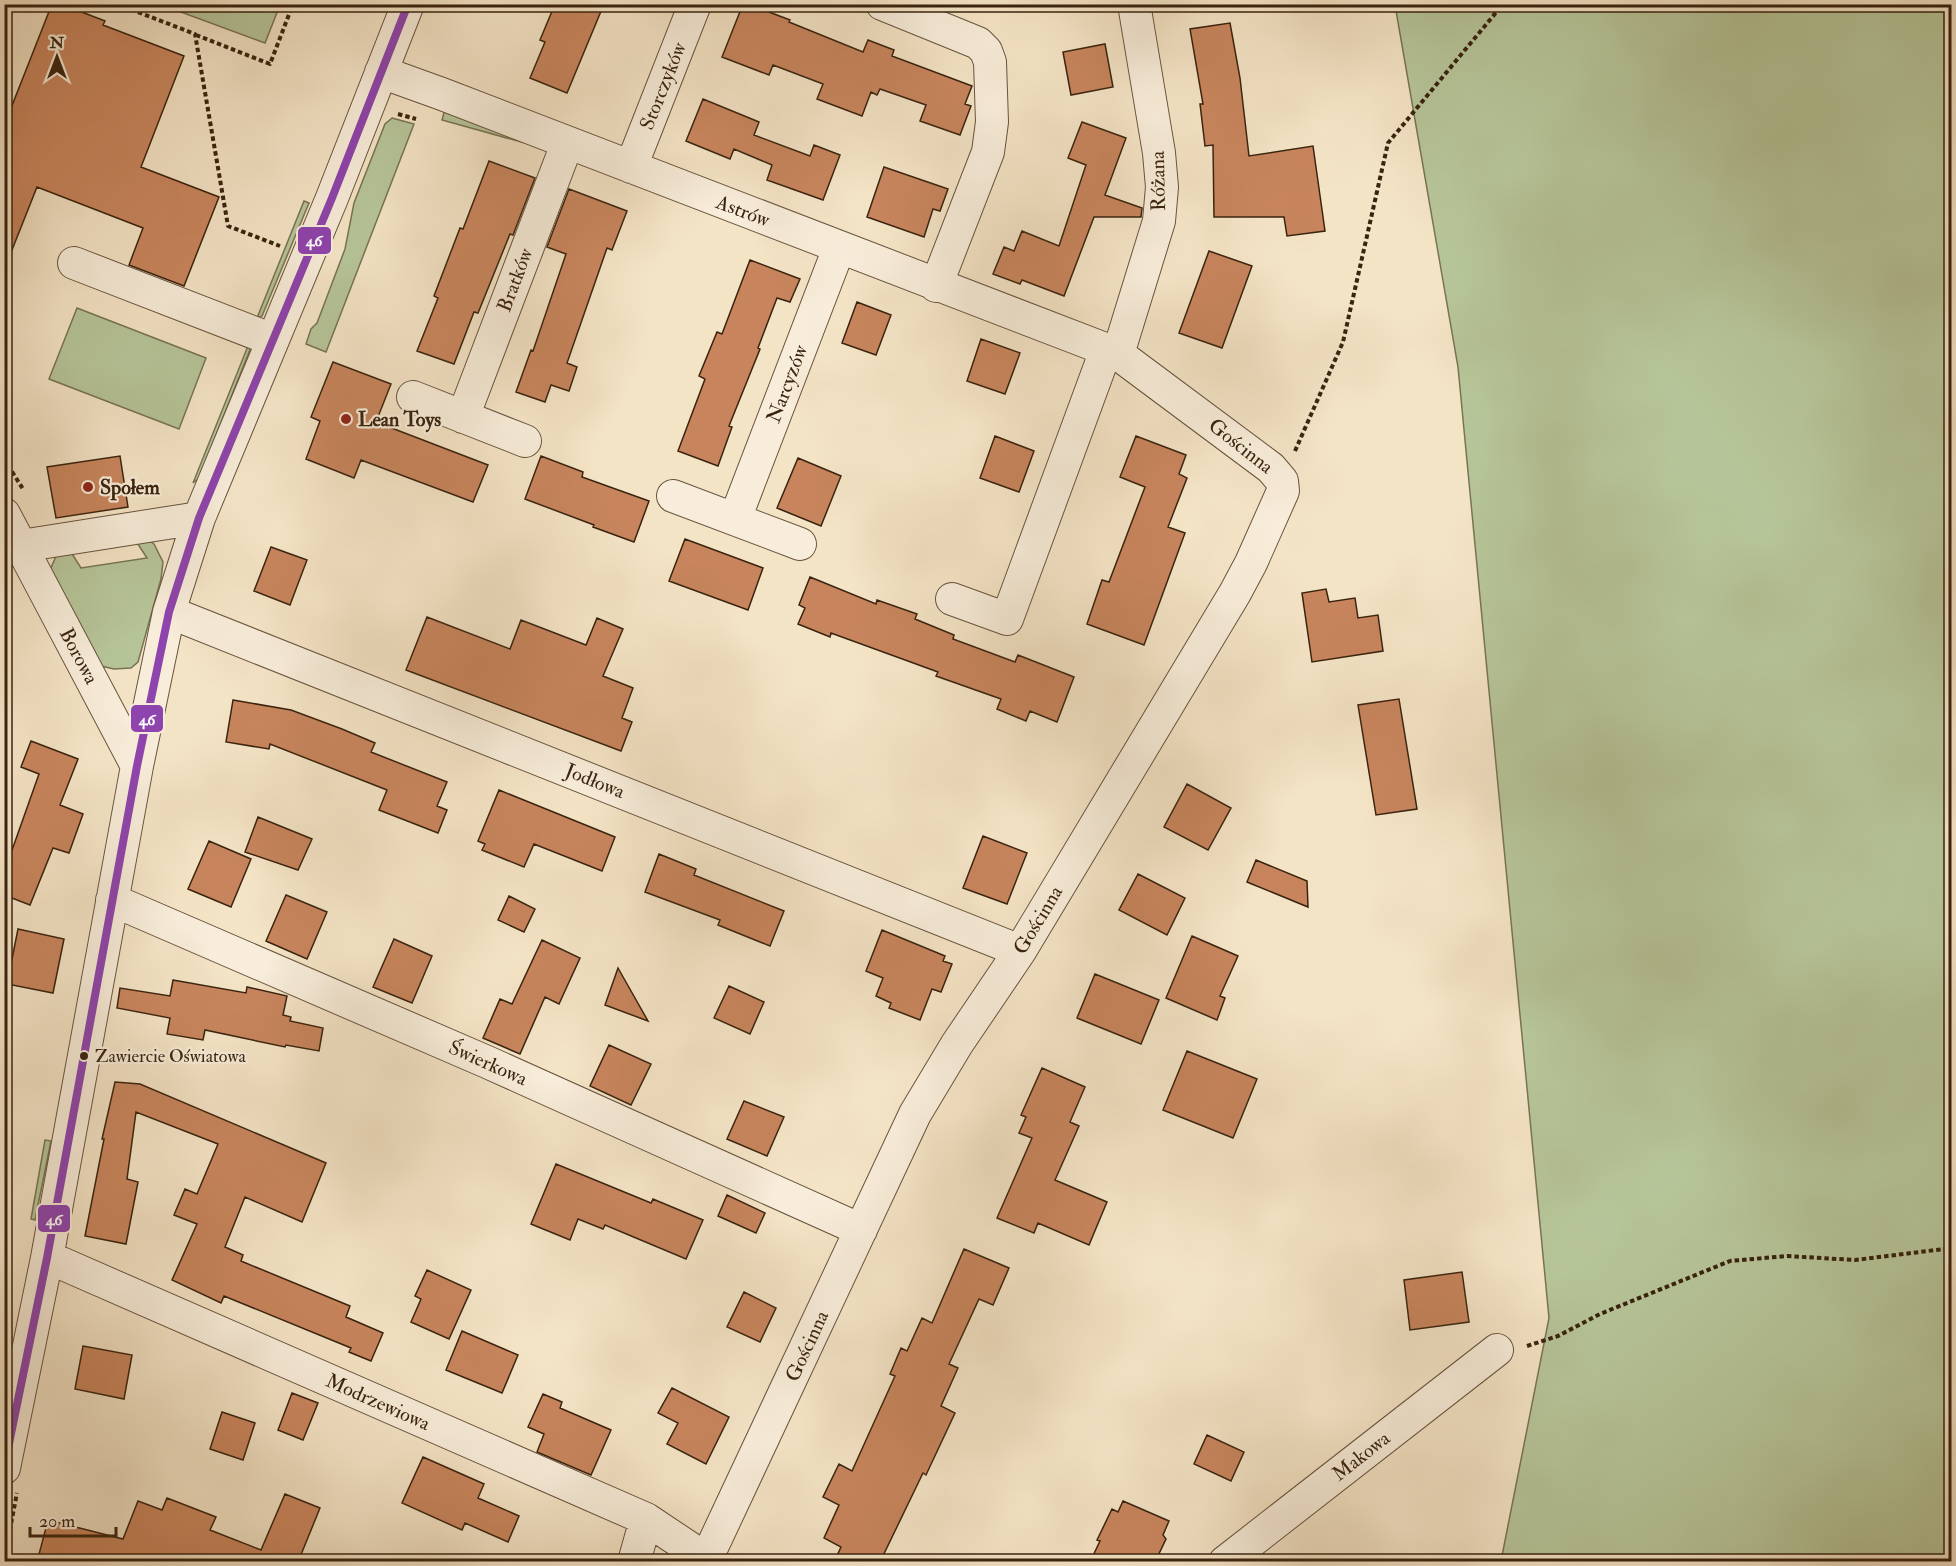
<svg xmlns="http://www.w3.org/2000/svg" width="1956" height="1566" font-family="'IM FELL Double Pica',serif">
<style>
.green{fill:#b6c599;stroke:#787454;stroke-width:1.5}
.building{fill:#c8855d;stroke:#39230f;stroke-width:1.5}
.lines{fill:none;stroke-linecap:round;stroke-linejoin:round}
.minor-casing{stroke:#68533d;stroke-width:34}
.path{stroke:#39230f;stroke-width:4;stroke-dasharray:4.5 3;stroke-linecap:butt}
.minor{stroke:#f8edda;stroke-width:32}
.bus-1-casing{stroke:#f8edda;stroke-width:12}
.bus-1{stroke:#8e44ad;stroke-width:8}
.poi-dot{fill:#8f2418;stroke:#f8edda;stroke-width:2}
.bus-dot{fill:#39230f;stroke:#f8edda;stroke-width:2}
.labels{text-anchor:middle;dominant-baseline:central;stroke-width:4.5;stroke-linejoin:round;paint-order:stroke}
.bus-label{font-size:18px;fill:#39230f;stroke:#f8edda;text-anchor:start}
.street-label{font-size:20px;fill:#39230f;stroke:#f8edda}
.poi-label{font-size:20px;font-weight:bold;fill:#39230f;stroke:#f8edda;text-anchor:start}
.line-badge{stroke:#f8edda;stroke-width:2}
.badge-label{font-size:16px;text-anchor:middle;font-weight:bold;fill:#fff}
</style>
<rect width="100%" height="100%" fill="#f4e4c6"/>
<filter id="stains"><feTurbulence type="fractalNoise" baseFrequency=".00333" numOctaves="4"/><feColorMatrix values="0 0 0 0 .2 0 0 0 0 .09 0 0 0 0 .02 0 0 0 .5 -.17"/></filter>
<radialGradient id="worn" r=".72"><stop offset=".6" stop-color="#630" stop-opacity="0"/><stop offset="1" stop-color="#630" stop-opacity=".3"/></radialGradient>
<!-- green -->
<path class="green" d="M162,5H280L265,43Z
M1395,5H1951V1561H1501L1549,1318L1458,367Z
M445,109L543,148L442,120Z
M392,118L414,124L326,352L306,344L311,329L317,323L345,249L354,203L385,124Z
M304,201L309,203L262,316L257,318Z
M77,308L206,358L179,429L49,379Z
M250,341L251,347L199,478L193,483Z
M134,538L150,541L154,544L163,562L161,579L138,662L131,668L114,669L101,666L50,570L57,554L69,549L81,568L147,558Z
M45,1140L51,1141L35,1220L31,1219Z"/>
<!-- building -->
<path class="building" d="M52,4H61L105,21L103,25L184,56L141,167L219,197L184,286L129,265L143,228L37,187L6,265H4V126Z
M555,4H604L567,93L530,78L545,42L540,40Z
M743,4H748L790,20L789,22L863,52L868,40L894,50L892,56L972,86L965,104L971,106L960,135L920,121L926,105L880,89L877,95L871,92L862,116L817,99L823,84L773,65L769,75L722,57Z
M1230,23L1240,78L1249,156L1313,146L1325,231L1287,236L1284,217H1214L1213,145L1205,146L1200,104H1203L1190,29Z
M1105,44L1113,87L1071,95L1063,52Z
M703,99L759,122L754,135L810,156L814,145L840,155L823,200L767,180L772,165L734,149L730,159L686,141Z
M1082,122L1126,138L1105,195L1142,208L1141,217H1094L1064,296L1022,280L1020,284L993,274L1004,247L1014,251L1022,231L1059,246L1086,165L1068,158Z
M489,161L535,178L513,235L510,234L478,313L474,312L454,364L417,351L438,298L434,296L460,228L463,229Z
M884,167L948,189L940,211L933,209L924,237L867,217Z
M569,189L627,211L612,250L607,248L567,363L577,367L569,391L551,385L545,402L516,392L531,350L533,351L566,254L547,247Z
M1209,251L1252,266L1222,348L1179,333Z
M750,260L800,279L790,302L777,298L758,348L760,349L729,426L732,427L718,466L678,451L705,379L699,376L717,332L722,334Z
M857,302L891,315L876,355L842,343Z
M981,339L1020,353L1005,394L967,381Z
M333,362L391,384L376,422L488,465L473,502L361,460L354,478L306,459L320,421L311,417Z
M995,436L1034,451L1019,492L980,478Z
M1136,436L1186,455L1179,474L1187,478L1168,527L1185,533L1144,645L1087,624L1102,580L1109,582L1145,487L1120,477Z
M120,456L128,507L56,518L47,467Z
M541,456L583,472L582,477L649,501L634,542L593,527L594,525L525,499Z
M798,458L841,476L821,526L777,508Z
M685,539L763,568L748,610L669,581Z
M271,547L307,560L290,605L254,591Z
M810,577L876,604L877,600L917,614L915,619L954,635L953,639L1015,662L1018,655L1074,677L1057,722L1030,711L1026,721L997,709L1001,699L936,676L938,672L831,633L830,637L798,624L805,608L799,605Z
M1326,589L1329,602L1355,598L1358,618L1378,615L1383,651L1312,662L1302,593Z
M427,617L510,649L521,620L586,645L597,618L623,629L603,676L633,688L622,718L632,722L621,751L406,670Z
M1399,699L1417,809L1376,815L1358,705Z
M233,700L291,710L342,729L375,743L371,752L447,782L437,806L447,810L438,833L379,810L387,790L270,744L269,749L226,742Z
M31,741L78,759L60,805L83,814L69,853L53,848L30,905L4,895V850L11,853L39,774L21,767Z
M1187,784L1231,808L1208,850L1164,827Z
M499,790L615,837L602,871L534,844L524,867L482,850L485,844L478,841Z
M258,817L312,839L298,870L245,852Z
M983,836L1027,853L1007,904L963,888Z
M209,841L251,859L231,907L188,889Z
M659,854L696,869L694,875L784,911L770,946L718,925L720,920L645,892Z
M1256,860L1307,881L1308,907L1247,882Z
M1138,874L1185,898L1167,935L1119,910Z
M286,895L327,912L307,959L266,941Z
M509,896L535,909L524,932L498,920Z
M18,929L64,939L53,993L7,984Z
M882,930L945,956L943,961L952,964L941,992L932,989L920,1020L889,1008L891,1003L876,996L883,978L866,971Z
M1192,936L1238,956L1220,996L1225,998L1217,1020L1166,998Z
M394,939L432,956L412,1003L373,987Z
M542,940L580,958L559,1004L545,997L520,1054L483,1038L500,999L512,1004Z
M618,968L648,1021L605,1005Z
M1095,974L1159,1000L1141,1044L1077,1018Z
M173,980L246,993L247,987L287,996L283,1015L291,1017L290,1021L323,1028L319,1051L286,1045L285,1047L205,1030L203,1040L167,1034L170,1018L117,1008L120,988L170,996Z
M729,986L764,1002L750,1034L714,1018Z
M609,1045L651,1064L631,1105L590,1086Z
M1187,1051L1257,1079L1233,1138L1163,1110Z
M1042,1068L1085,1087L1070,1122L1079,1126L1055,1180L1107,1202L1089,1245L1038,1223L1034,1233L997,1218L1032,1138L1019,1133L1026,1117L1021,1115Z
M115,1082L140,1084L326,1163L302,1222L245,1197L225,1247L243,1255L241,1261L350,1306L346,1317L383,1333L371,1361L349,1352L351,1348L224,1296L221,1303L172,1280L197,1224L174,1215L185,1189L197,1194L218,1144L136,1112L127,1179L138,1182L126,1244L85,1236L104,1139H102Z
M744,1101L784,1117L767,1156L727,1139Z
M556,1164L651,1203L653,1199L703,1220L686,1259L605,1225L603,1229L578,1219L570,1240L531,1224Z
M727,1195L765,1213L756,1233L718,1216Z
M964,1249L1009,1268L993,1305L979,1299L949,1364L958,1368L941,1406L955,1413L926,1475L923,1473L880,1562H834L841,1547L824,1538L839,1505L823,1497L839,1464L852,1471L895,1376L890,1374L901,1348L907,1351L922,1318L932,1323Z
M427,1270L471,1290L449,1339L411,1322L421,1299L415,1296Z
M1462,1272L1469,1322L1410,1330L1404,1280Z
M744,1292L776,1308L760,1342L727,1327Z
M462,1331L518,1355L502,1393L446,1370Z
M83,1346L132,1355L124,1399L75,1389Z
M672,1388L729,1417L706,1464L667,1444L678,1423L658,1413Z
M292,1393L318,1403L303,1440L278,1430Z
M543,1394L562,1402L560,1408L611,1430L591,1475L537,1452L544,1434L528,1427Z
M222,1412L255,1423L243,1460L210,1449Z
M1207,1435L1244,1452L1231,1481L1194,1464Z
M423,1457L484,1484L478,1498L519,1516L508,1542L465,1523L462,1530L402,1503Z
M285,1494L320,1508L298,1562H37L48,1520L123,1539L138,1501L162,1510L167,1498L216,1517L210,1530L261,1550Z
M1123,1501L1169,1521L1163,1535L1166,1539L1155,1562H1090L1100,1541L1097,1540L1112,1509L1118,1512Z"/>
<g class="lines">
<!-- minor casing -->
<g class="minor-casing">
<path id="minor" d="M882,4L978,43L986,51L990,62L992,122L988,152L936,286
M381,72L442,94L1118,354L1271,468L1282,481L1283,491L1251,563L1235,593L1020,951L957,1044L915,1114L705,1562
M631,167L695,4
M74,263L273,340
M1118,354L1159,221L1162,187L1159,153L1134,4
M413,397L525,441
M463,417L567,144
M673,496L800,544
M4,514L137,766
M735,519L839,248
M21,546L199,518
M952,599L1007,619L1106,350
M169,612L1020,951
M112,900L487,1062L861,1230
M47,1258L61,1263L646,1519L691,1549L700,1562
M4,1468L47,1258L137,766L169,612L199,518L332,198L408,4
M634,1562L646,1519
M1225,1562L1497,1350"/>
</g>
<!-- path -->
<path class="path" d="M117,4L195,34L228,226L280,246
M196,35L270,64L293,4
M398,114L416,119
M1295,451L1343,342L1388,143L1503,4
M4,459L23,489
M1527,1346L1558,1336L1600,1314L1730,1261L1787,1256L1855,1260L1952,1248
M4,1560L17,1493"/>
<!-- minor -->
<use href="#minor" class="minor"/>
<!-- bus-1 casing -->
<g class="bus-1-casing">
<path id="bus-1" d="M4,1468L47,1258L137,766L169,612L199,518L332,198L408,4"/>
</g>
<!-- bus-1 -->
<use href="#bus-1" class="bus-1"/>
</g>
<!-- markers -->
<g class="poi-dot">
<circle cx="346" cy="419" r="6"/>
<circle cx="88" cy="487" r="6"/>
</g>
<circle class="bus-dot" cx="84" cy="1056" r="5"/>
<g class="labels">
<!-- bus labels -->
<g class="bus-label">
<text x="95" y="1056">Zawiercie Oświatowa</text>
</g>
<!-- street labels -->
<g class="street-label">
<text transform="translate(663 86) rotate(-68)">Storczyków</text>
<text transform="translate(1158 181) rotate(-91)">Różana</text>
<text transform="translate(743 211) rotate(21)">Astrów</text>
<text transform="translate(515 280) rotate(-69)">Bratków</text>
<text transform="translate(787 384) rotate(-69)">Narcyzów</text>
<text transform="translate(1241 446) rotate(38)">Gościnna</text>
<text transform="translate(79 656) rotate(62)">Borowa</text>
<text transform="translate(595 781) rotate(22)">Jodłowa</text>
<text transform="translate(1038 920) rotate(-59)">Gościnna</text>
<text transform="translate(488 1063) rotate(24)">Świerkowa</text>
<text transform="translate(807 1346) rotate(-65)">Gościnna</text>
<text transform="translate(378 1402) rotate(24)">Modrzewiowa</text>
<text transform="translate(1361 1456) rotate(-38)">Makowa</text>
</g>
<!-- poi labels -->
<g class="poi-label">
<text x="358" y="419">Lean Toys</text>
<text x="100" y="487">Społem</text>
</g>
</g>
<g class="line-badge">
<rect x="297" y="226" width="35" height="29" rx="6" fill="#8e44ad"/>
<rect x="130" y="704" width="34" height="29" rx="6" fill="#8e44ad"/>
<rect x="37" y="1204" width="34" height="29" rx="6" fill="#8e44ad"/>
</g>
<g class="badge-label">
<text x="314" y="246">46</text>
<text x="147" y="725">46</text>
<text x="54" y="1225">46</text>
</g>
<!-- margin -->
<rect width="1956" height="1566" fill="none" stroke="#f4e4c6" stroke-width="24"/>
<rect x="6" y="6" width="1944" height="1554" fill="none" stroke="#39230f" stroke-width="3"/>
<rect x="12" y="12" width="1932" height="1542" fill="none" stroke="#39230f" stroke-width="1.5"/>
<!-- north arrow -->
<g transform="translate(57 57)" stroke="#f8edda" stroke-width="4.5" paint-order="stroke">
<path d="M0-4.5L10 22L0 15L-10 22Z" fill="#39230f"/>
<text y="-9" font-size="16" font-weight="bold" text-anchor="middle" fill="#39230f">N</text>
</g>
<!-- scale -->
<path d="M30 1527v9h86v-9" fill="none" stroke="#39230f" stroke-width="3"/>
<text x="39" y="1527" font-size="18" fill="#39230f" stroke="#f8edda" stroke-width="4.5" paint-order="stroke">20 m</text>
<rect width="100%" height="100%" filter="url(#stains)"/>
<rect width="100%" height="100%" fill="url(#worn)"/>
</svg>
